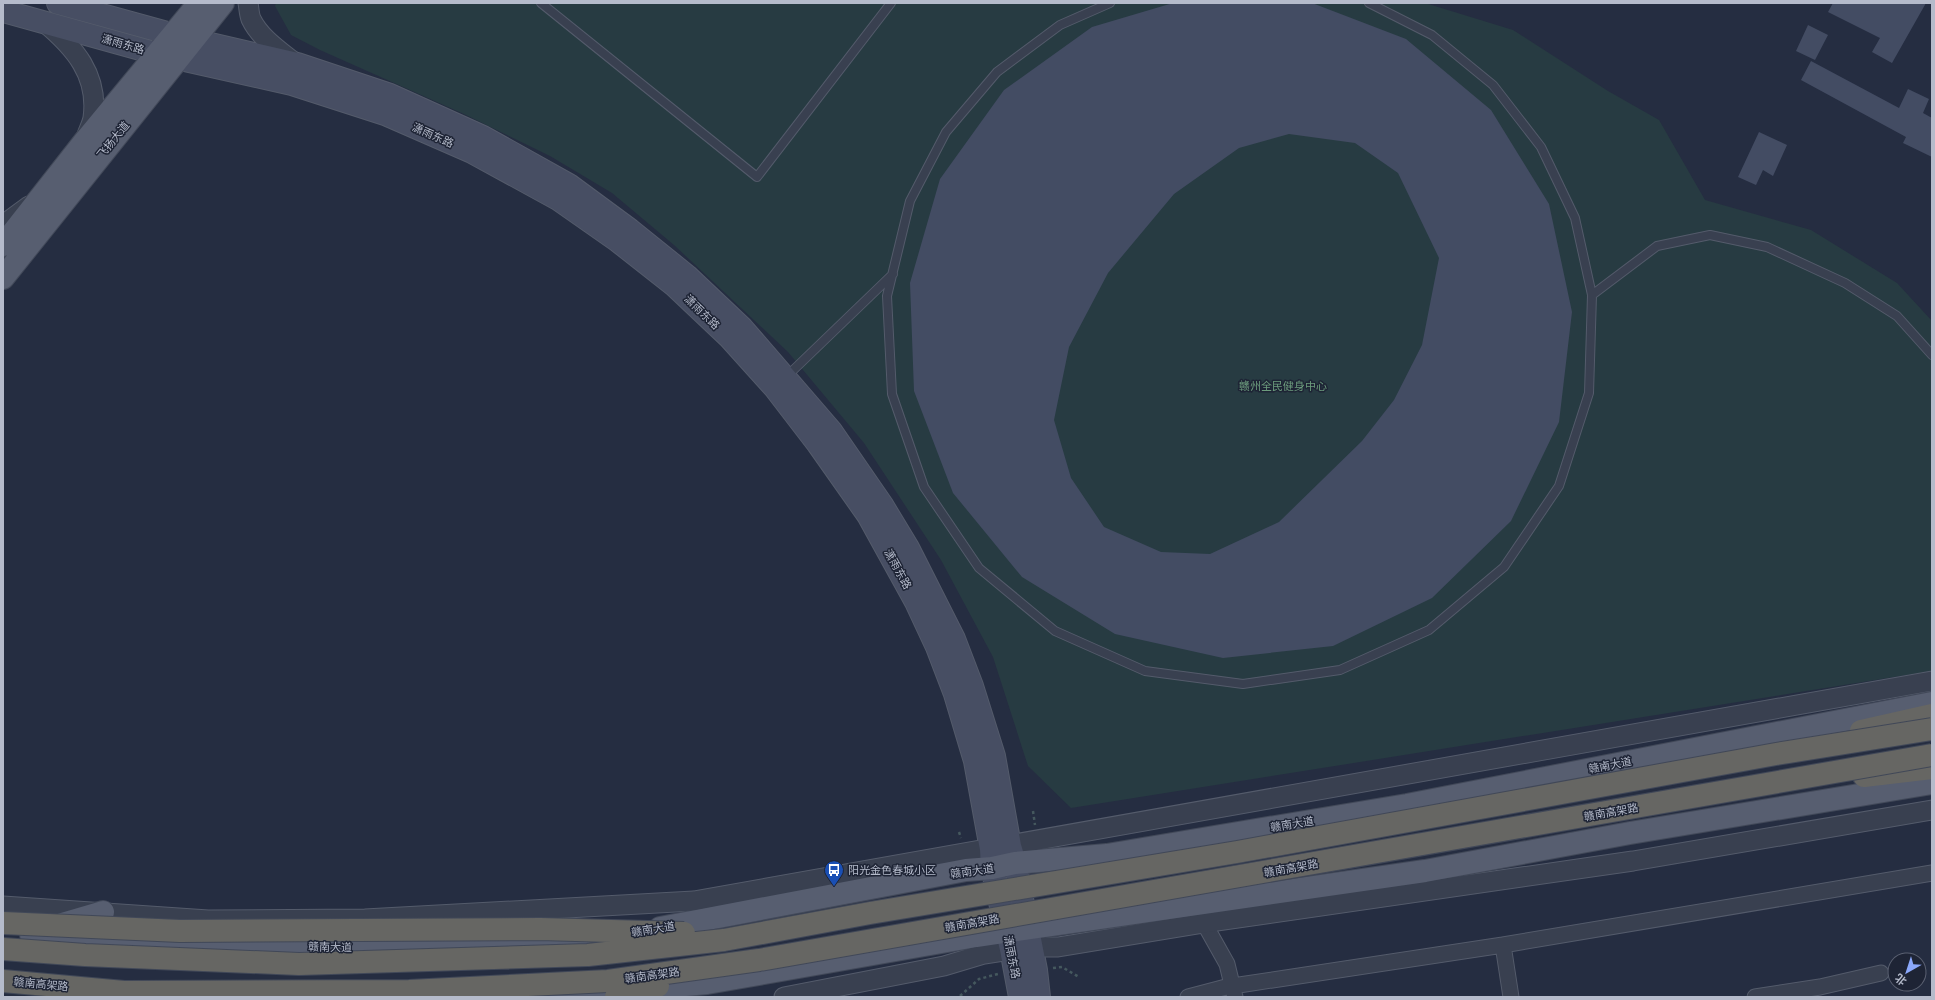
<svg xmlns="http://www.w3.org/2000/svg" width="1935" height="1000" font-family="'Titillium Web','Noto Sans SC',sans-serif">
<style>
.green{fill:#273b42}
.building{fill:#434c63;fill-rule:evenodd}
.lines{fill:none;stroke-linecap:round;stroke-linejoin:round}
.service-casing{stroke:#545b6b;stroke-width:10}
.minor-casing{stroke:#545b6b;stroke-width:17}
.tertiary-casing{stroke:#545b6b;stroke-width:21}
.secondary-casing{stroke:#545b6b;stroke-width:24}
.primary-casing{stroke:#424959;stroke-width:24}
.trunk-casing{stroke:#414858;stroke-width:24}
.path{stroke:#45585e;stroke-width:2.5;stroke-dasharray:3 3;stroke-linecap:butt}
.service{stroke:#394050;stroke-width:8}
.minor{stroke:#394050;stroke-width:15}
.tertiary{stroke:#394050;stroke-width:19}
.secondary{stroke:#474e63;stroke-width:22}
.primary{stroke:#575e70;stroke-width:22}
.trunk{stroke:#666663;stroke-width:22}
.trunk-bridge-casing{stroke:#414858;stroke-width:24;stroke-linecap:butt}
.trunk-bridge{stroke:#666663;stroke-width:22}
.labels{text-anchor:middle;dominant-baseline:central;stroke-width:3;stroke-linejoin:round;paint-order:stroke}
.street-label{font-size:11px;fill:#b5bbcb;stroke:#1e2435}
.park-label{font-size:11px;fill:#6c9c7d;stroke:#1e2435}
.poi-label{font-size:11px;fill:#b5bbcb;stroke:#1e2435;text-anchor:start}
</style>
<rect width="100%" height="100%" fill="#252d41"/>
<!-- green -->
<path class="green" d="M276,3H1425L1513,30L1608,91L1659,120L1705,200L1811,230L1897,283L1932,321V671L1071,808L1028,766L993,657L941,560L864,443L788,352L674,245L612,193L550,156L464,114L320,50L291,35L275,6Z"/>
<!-- building -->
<path class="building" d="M1173,3H1312L1406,39L1491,110L1549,204L1572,312L1559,422L1511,521L1432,598L1333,646L1223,658L1115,634L1022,577L953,493L914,391L910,283L940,179L1004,90L1092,27ZM1289,134L1355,143L1398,173L1439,258L1422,345L1394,400L1362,441L1279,522L1210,554L1161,552L1104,527L1071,478L1054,420L1069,347L1108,273L1174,194L1239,148Z
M1833,3H1926L1892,63L1872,52L1880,38L1828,12Z
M1808,25L1828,35L1815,60L1796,51Z
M1811,61L1899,108L1908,89L1929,99L1923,113L1932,118V157L1903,143L1906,137L1801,80Z
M1759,132L1787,145L1773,176L1763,170L1756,185L1738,177Z"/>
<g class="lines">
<!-- service casing -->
<g class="service-casing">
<path id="service" d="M541,3L757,177L891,3
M1110,3L1060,25L997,72L946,132L910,201L887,296L892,394L924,487L979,568L1055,631L1145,671L1243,684L1340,670L1429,630L1504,567L1559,486L1589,393L1592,295L1575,218L1541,147L1493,85L1432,35L1369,3
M1592,295L1657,246L1710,235L1767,247L1845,283L1897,316L1932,355
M786,377L893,274"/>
</g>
<!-- minor casing -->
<g class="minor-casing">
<path id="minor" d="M1204,923L1227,964L1235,997
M1503,945L1511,997
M1188,997L1226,987L1503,945L1932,873
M1755,997L1820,987L1881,973"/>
</g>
<!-- tertiary casing -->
<g class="tertiary-casing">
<path id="tertiary" d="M248,3C249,8 249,14 251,19C260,38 280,51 296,64
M44,22C74,47 99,75 93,118C92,124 88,131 86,138
M3,225L29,206
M3,906L208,920L365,919L694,901L1932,681
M784,997L944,966L984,954L1031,947H1058L1204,923L1633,861L1932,810"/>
</g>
<!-- secondary casing -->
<g class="secondary-casing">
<path id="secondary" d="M58,3L193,40L297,64L390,95L483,137L569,185L630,230L687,276L742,328L831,431L882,505L908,548L954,639L972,686L994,756L1010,846L1015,863L1036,970L1039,997
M3,11L158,54L292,84L385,114L472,152L558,199L618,241L674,285L729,337L775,388L818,444L868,515L916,602L937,647L955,694L975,761L991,849L992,868L1011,949L1020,997"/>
</g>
<!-- primary casing -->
<g class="primary-casing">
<path id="primary" d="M3,245L84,142L199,3
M3,278L223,3
M62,924L103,912
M660,928L966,870L992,868L1015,863L1107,855L1407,805L1932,703
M31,935L208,946L365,948L581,941L602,937
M557,997L707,983L976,936L1425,871L1630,833L1932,783"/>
</g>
<!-- trunk casing -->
<g class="trunk-casing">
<path id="trunk" d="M1861,731L1932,715
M1864,776L1932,768"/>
</g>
<!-- path -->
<path class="path" d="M1033,811L1035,825
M959,832L961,838
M1053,968L1062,967L1079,977
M960,996L979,979L998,974"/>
<!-- service -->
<use href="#service" class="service"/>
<!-- minor -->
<use href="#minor" class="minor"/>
<!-- tertiary -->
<use href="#tertiary" class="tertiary"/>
<!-- secondary -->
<use href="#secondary" class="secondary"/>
<!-- primary -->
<use href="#primary" class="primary"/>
<!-- trunk -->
<use href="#trunk" class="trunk"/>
<!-- trunk-bridge casing -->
<g class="trunk-bridge-casing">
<path id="trunk-bridge" d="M3,923L180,931L540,929L684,933
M3,949L85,955L299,964L588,955L724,940L870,913L1237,852L1776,754L1932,729
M3,981L124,992L409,991L608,981L759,960L1932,755
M616,997L658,986"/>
</g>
<!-- trunk-bridge -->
<use href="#trunk-bridge" class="trunk-bridge"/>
</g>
<!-- icons -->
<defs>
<g id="bus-pin" transform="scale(1)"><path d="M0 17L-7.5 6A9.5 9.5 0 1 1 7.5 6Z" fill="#1a4fb4" stroke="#1e2435"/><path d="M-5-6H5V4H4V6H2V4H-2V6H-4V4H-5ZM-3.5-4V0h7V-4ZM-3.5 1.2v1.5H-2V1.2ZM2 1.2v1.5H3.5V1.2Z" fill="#fff"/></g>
</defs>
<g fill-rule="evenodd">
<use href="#bus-pin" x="834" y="870"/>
</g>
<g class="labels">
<!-- street labels -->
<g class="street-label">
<text transform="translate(123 44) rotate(16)">潇雨东路</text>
<text transform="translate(433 135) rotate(24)">潇雨东路</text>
<text transform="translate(113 140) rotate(-51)">飞扬大道</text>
<text transform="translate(702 312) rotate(44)">潇雨东路</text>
<text transform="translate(898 569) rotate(61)">潇雨东路</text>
<text transform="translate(1610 765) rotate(-11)">赣南大道</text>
<text transform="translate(1611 812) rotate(-10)">赣南高架路</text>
<text transform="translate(1292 824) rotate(-9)">赣南大道</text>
<text transform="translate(1291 868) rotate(-10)">赣南高架路</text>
<text transform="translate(972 871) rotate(-8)">赣南大道</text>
<text transform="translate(972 923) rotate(-10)">赣南高架路</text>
<text transform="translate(653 929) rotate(-9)">赣南大道</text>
<text transform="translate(330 947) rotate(1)">赣南大道</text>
<text transform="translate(1012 957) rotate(79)">潇雨东路</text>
<text transform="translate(652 975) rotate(-8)">赣南高架路</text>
<text transform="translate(41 984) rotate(5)">赣南高架路</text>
</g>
<!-- park labels -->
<g class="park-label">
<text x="1283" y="386">赣州全民健身中心</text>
</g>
<!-- poi labels -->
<g class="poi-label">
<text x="848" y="870">阳光金色春城小区</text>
</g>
</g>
<!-- border -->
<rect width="1935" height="1000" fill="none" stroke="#b5bbcb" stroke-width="8"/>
<!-- north arrow -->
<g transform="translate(1907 972) rotate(219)"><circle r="19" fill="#1e2435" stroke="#5a6071"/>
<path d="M0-3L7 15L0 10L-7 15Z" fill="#8ba8fb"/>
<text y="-6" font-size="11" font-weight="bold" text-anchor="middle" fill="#b5bbcb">北</text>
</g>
</svg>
